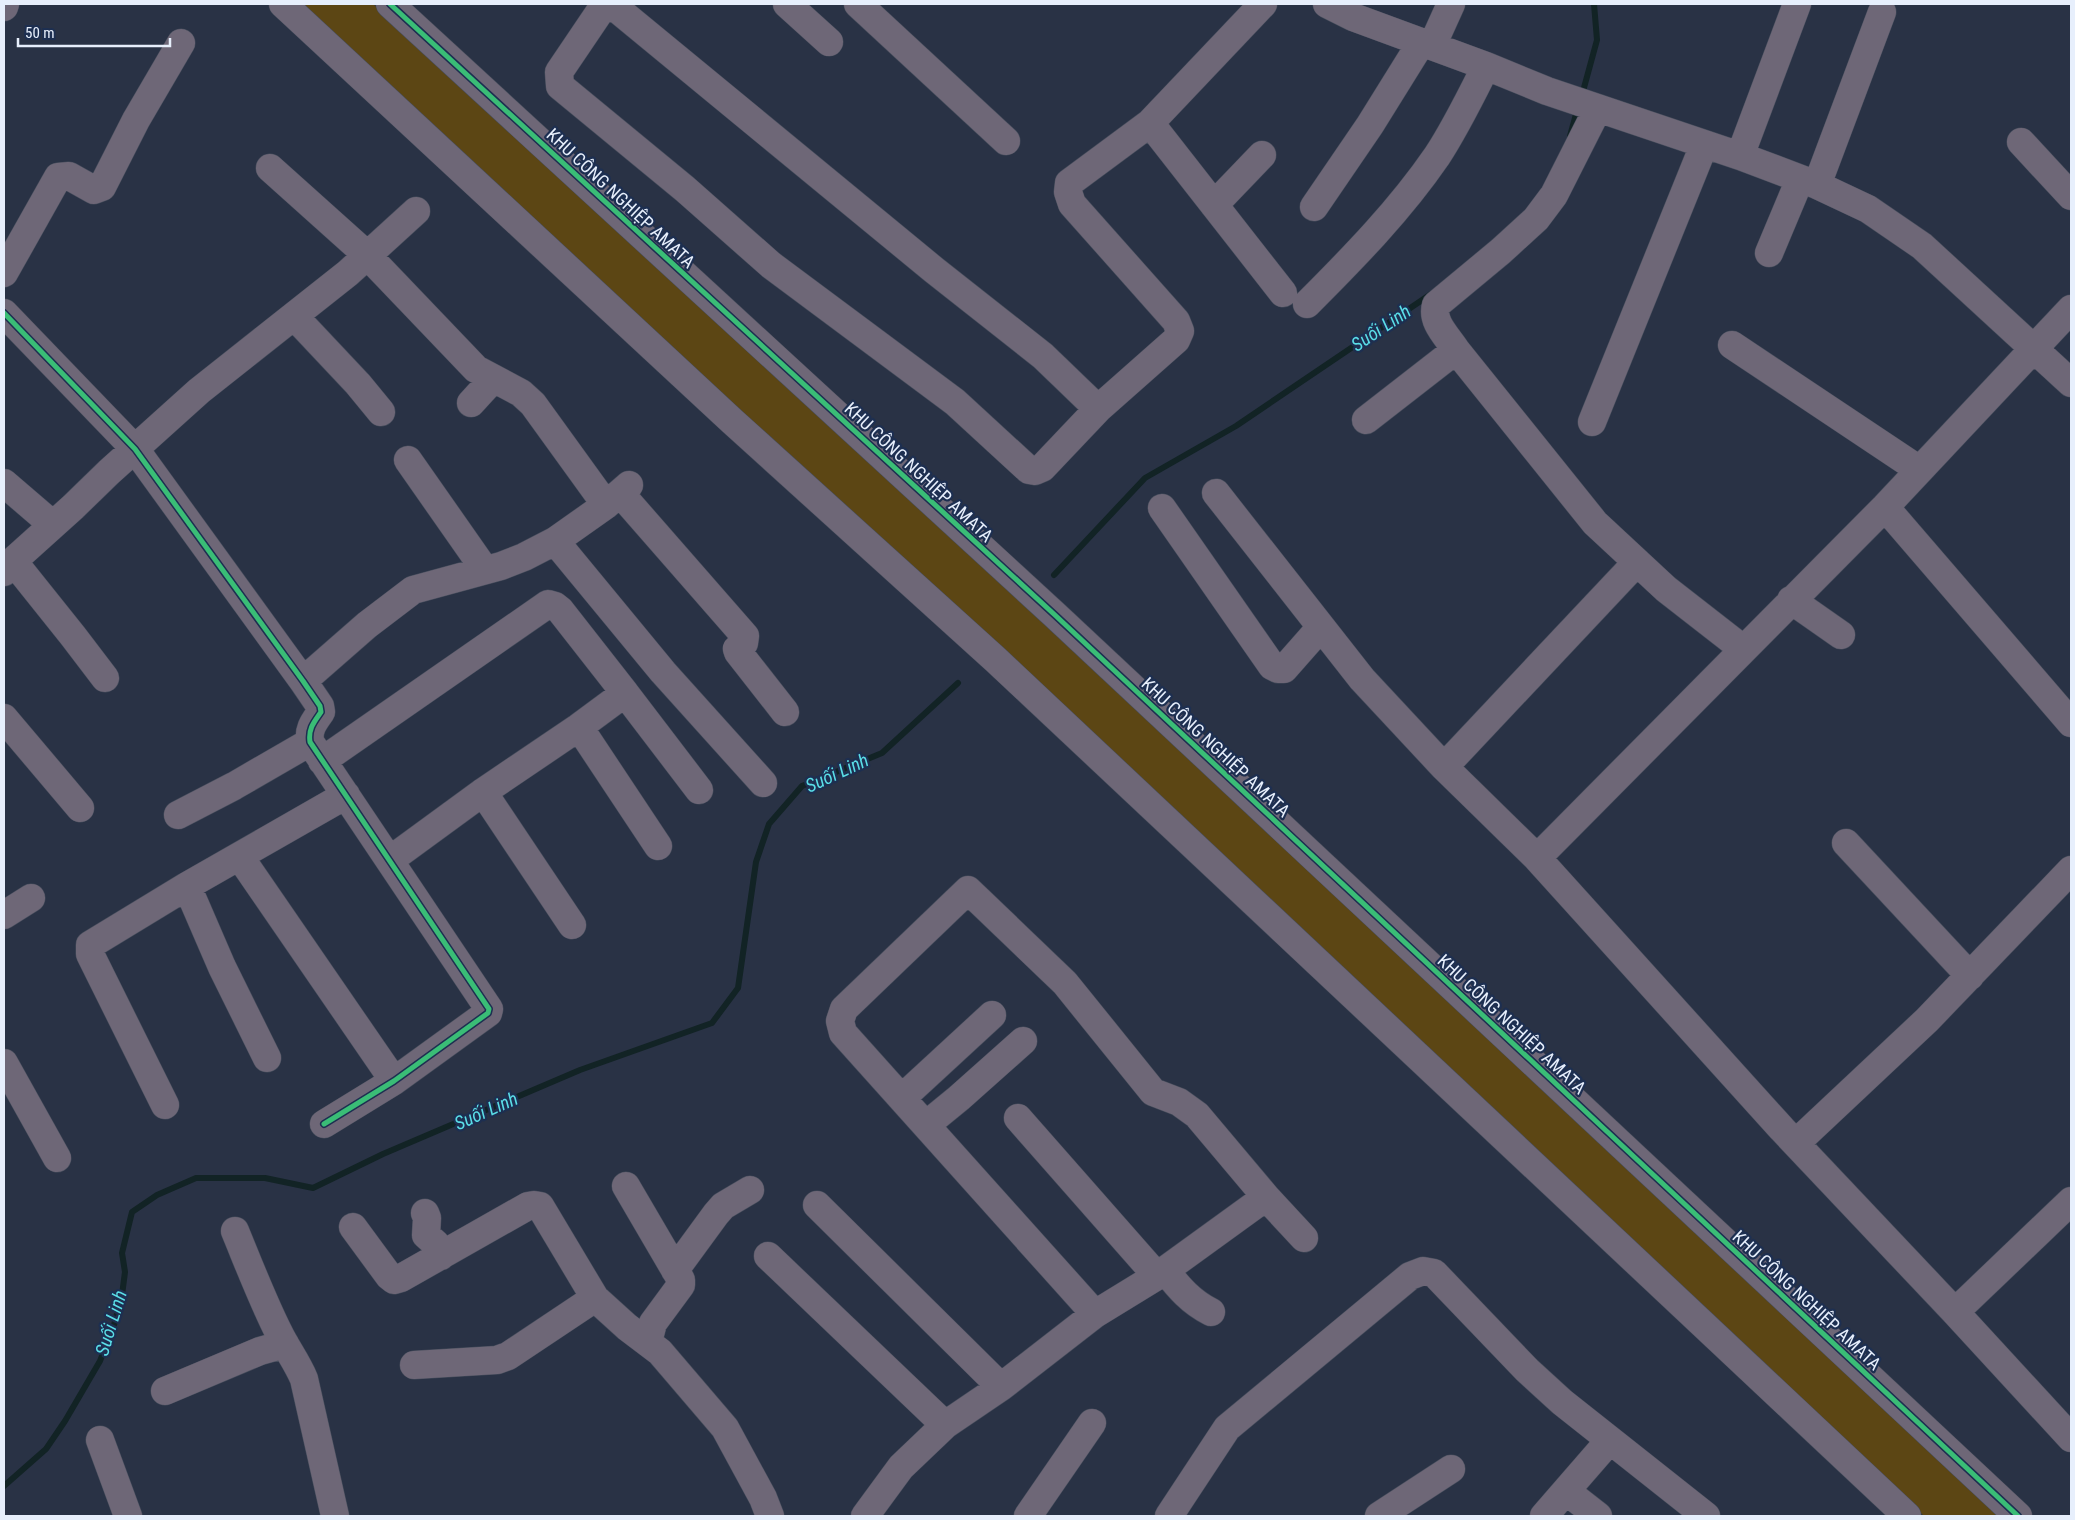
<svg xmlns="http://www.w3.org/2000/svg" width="2075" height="1520" font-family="'Roboto Condensed',sans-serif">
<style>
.green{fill:#5c4614}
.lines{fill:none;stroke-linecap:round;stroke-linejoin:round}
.stream{stroke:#122325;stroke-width:6}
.minor-casing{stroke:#464d5c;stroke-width:29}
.minor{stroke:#6e6777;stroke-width:28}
.cycleway-casing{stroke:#1d2f51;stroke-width:8}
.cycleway{stroke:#3abd76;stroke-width:5}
.labels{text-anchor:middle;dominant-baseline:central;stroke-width:4.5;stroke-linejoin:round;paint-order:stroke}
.street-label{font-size:18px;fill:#e7effc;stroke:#1d2f51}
.water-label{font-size:19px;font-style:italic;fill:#5adde7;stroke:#1d2f51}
</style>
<rect width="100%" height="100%" fill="#293245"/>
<!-- green -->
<path class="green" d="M301,4H373L1020,599L2001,1516H1924L1235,868L742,414Z"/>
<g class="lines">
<!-- stream -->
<path class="stream" d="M1582,95L1597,40L1594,4
M1570,136L1578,107
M1054,575L1145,478L1236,426L1431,294
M4,1486L46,1449L65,1421L100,1361L114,1325L122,1295L125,1272L122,1253L132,1212L157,1195L196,1178H265L313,1188L383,1154L580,1070L712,1023L738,988L756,862L769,824L802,786L882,753L958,683"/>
<!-- minor casing -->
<g class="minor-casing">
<path id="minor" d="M283,4L732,421L996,660L1907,1516
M390,4L1056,616L2018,1516
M605,4L559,72L560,86L685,189L771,265L955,402L1029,470L1035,471L1042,468L1098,409L1176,340L1180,331L1176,321L1072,204L1068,192L1069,183L1150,123L1263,4
M611,4L934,270L1043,356L1098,409
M787,4L829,42
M858,4L1006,141
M1327,4L1353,17L1486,66L1547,91L1740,156L1817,185L1868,209L1922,246L2071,383
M4,7L5,4
M1432,46L1451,4
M1598,108L1554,195L1536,219L1501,251L1436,305C1431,322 1447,336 1456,350L1595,523L1666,589L1743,649
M1150,123L1283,293
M2021,142L2071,196
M1740,156L1797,4
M270,168L367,255L476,369L521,393L533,404L606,505
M1817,185L1882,12
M1214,205L1262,155
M1314,207L1370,125L1421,43
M1769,253L1800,179
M4,273L58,177L69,176L94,190L102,187L136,120L181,43
M1307,304C1353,258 1400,210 1437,156C1456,127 1471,96 1486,66
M4,313L135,449L303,681L320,706L321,712C314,722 308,729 310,742L489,1009L488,1013L394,1081L324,1124
M294,316L358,384L381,412
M1732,345L1918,469
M471,403L493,379
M1366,420L1456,350
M1592,422L1704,145
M408,460L485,570
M4,483L53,525
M620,493L745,636L744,643L737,649L738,652L785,712
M1216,493L1362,679L1444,767L1537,858L1782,1129L1955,1312L2071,1201
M1885,507L2071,723
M1162,508L1272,666L1278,669H1284L1321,627
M555,541L663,672L763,783
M13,561L73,636L105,678
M4,572L13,561L73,507L109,472L199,391L348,273L416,211
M1791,600L1841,635
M303,681L367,625L413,590L501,566L524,557L555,541L606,505L629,485
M625,693L699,790
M4,718L80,808
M322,761L548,604L555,606L560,610L625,693L579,727
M1444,767L1637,562
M483,792L572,925
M178,815L234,786L310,742
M1846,843L1970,976
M240,857L394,1081
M1537,858L1885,507L2071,309
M390,860L483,792L579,727L658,846
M187,886L222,967L267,1058
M4,915L31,898
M4,1063L57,1158
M902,1098L992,1015
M165,1105L90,954V945L187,886L346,795
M1018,1118L1157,1276
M926,1125L959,1098L1023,1041
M1796,1143L1927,1020L2071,870
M626,1186L681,1280V1285L653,1323L648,1342
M817,1205L1001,1387
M425,1213L427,1218L426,1235L436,1244L441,1256
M353,1227L389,1276L394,1280L401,1278L528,1206L534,1205L540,1206L595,1298L627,1327L660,1352L725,1428L763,1498L770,1516
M235,1231C249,1265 262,1299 278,1331C286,1348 297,1362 304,1379L335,1516
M768,1256L945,1425
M675,1270L716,1214L723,1206L750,1190
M1165,1270C1179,1288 1191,1302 1211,1312
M1955,1312L2071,1438
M1095,1314L843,1033L840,1021L844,1009L968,890L1065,983L1153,1092L1179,1102L1197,1115L1266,1197L1304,1238
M414,1365L497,1360L508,1356L595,1298
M165,1391L260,1351L285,1344
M100,1440L128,1516
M1610,1440L1706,1516
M1566,1491L1598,1516
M865,1516L901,1467L945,1425L1001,1387L1095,1314L1157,1276L1266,1197
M1028,1516L1092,1423
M1169,1516L1227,1428L1410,1276L1423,1271L1434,1273L1527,1370L1562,1402L1610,1440L1544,1516
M1379,1516L1451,1469"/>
</g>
<!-- minor -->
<use href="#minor" class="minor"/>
<!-- cycleway casing -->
<g class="cycleway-casing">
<path id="cycleway" d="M390,4L1056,616L2018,1516
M4,313L135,449L303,681L320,706L321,712C314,722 308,729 310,742L489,1009L488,1013L394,1081L324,1124"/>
</g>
<!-- cycleway -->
<use href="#cycleway" class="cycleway"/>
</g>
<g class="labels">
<!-- street labels -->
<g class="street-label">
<text transform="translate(621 198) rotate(43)">KHU CÔNG NGHIỆP AMATA</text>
<text transform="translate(919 472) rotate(43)">KHU CÔNG NGHIỆP AMATA</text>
<text transform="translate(1216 747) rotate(43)">KHU CÔNG NGHIỆP AMATA</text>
<text transform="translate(1512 1024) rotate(43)">KHU CÔNG NGHIỆP AMATA</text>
<text transform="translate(1807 1300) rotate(43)">KHU CÔNG NGHIỆP AMATA</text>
</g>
<!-- water labels -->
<g class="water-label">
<text transform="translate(1381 328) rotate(-34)">Suối Linh</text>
<text transform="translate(837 773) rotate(-25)">Suối Linh</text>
<text transform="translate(486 1111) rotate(-24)">Suối Linh</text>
<text transform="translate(111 1323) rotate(-73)">Suối Linh</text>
</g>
</g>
<!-- border -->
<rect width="2075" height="1520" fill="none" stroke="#e7effc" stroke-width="10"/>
<!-- scale -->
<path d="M18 38v8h152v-8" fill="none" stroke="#e7effc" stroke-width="2.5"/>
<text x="25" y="38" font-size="15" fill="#e7effc" stroke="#1d2f51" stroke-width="4" paint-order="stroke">50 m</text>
</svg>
